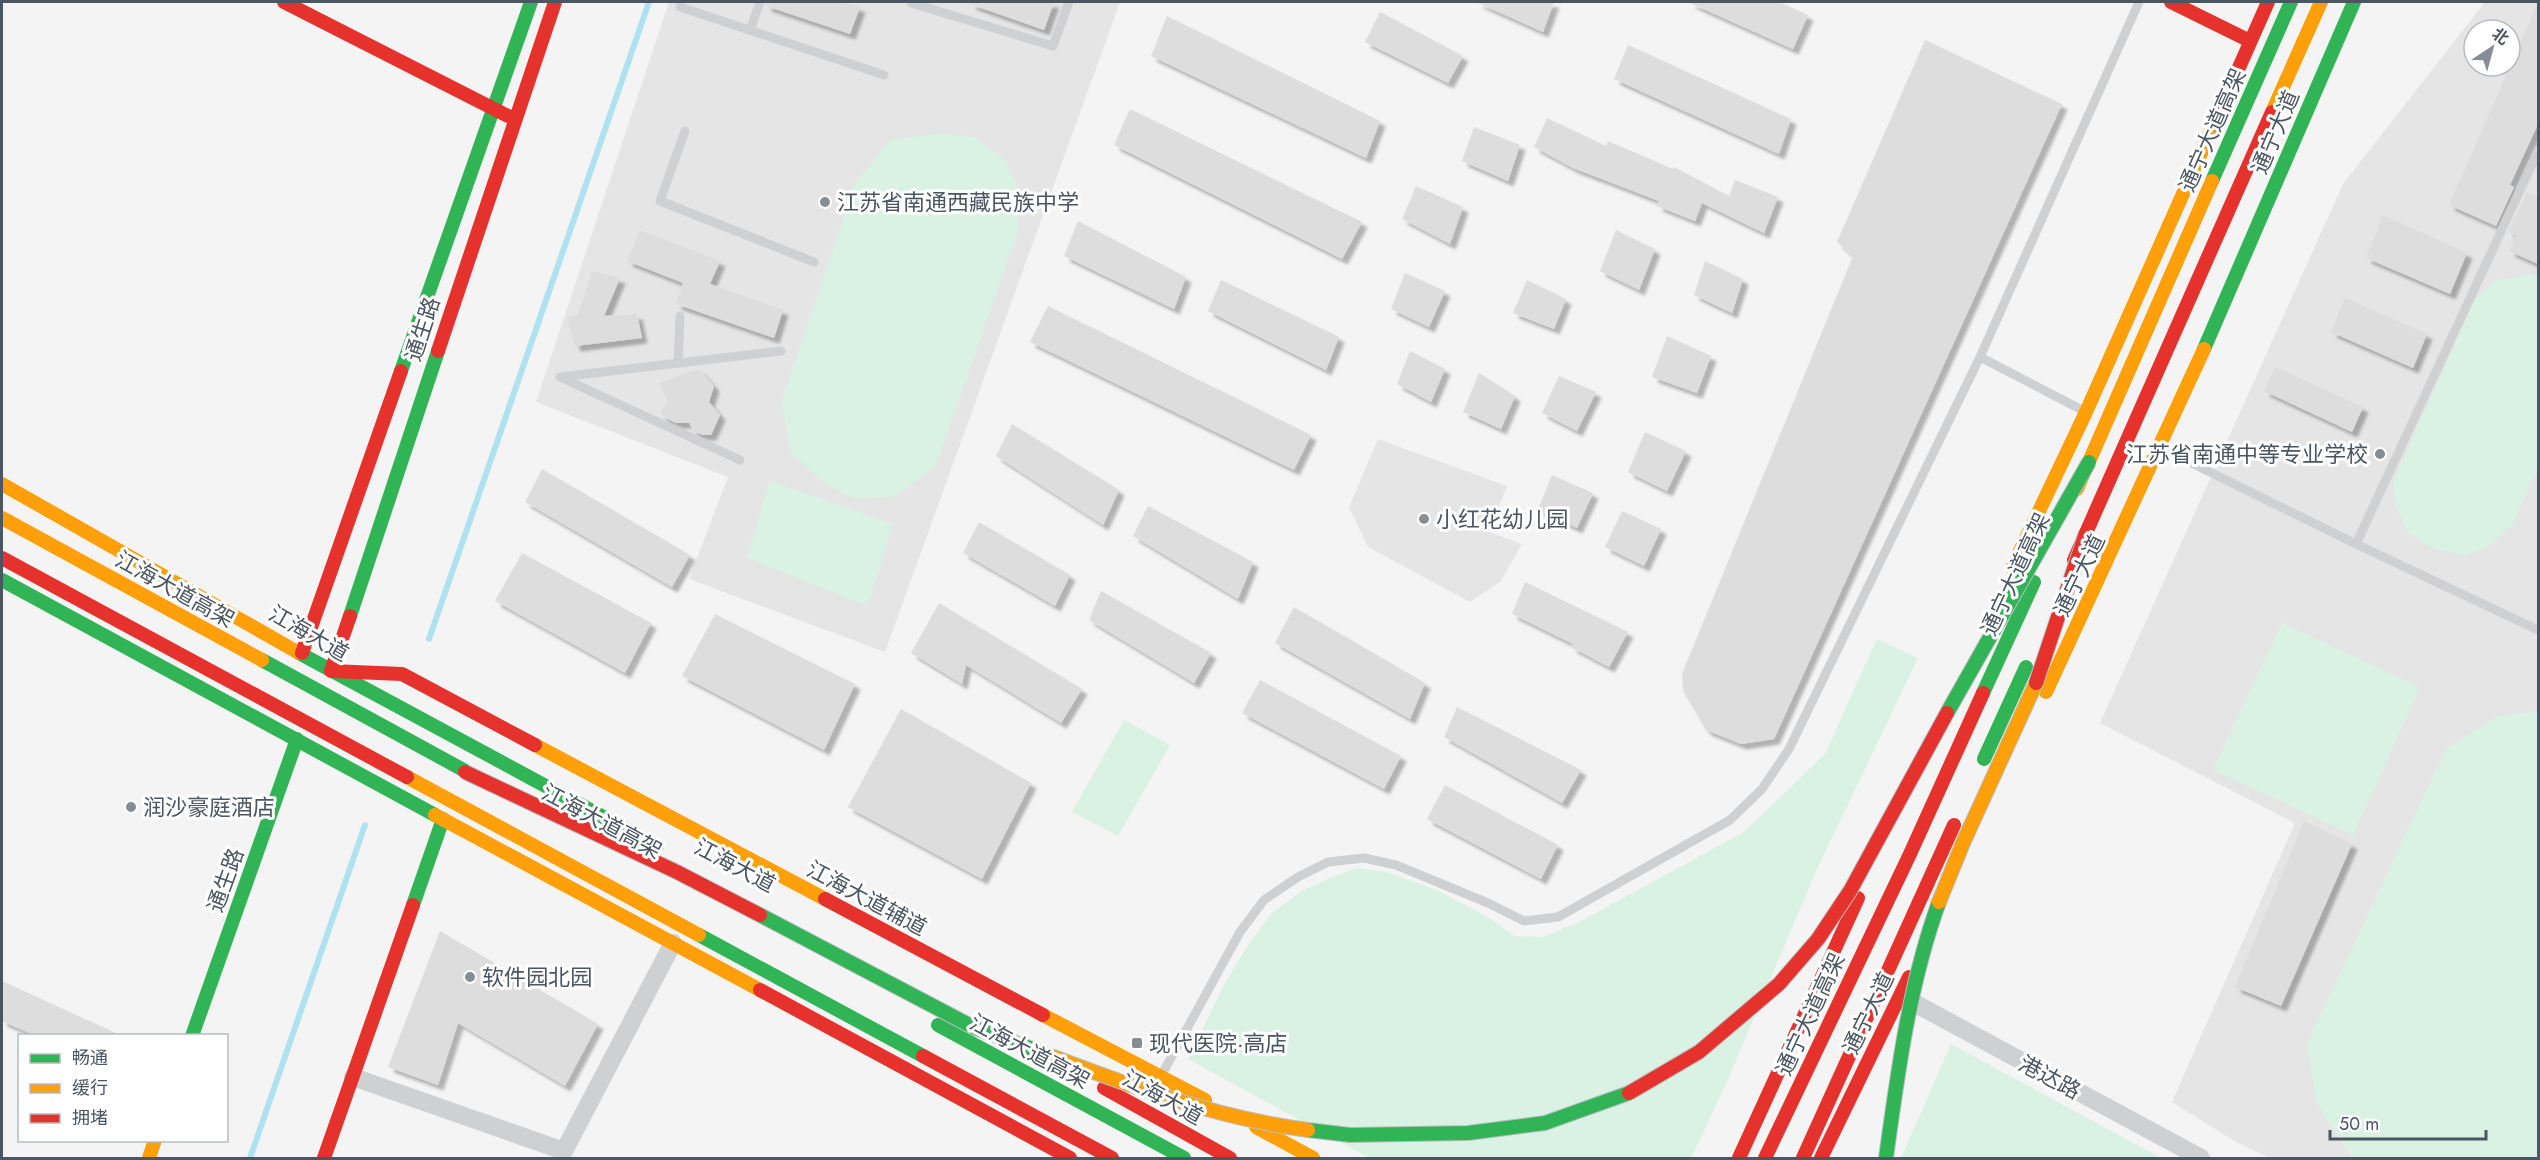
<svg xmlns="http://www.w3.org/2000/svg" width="2540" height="1160" font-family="Jost,'Noto Sans SC',sans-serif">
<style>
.education{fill:#e6e5e6;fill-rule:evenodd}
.green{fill:#d9f2e3}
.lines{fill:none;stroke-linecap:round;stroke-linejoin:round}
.stream{stroke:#aee2f0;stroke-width:6}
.building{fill:#ddddde;filter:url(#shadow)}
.lane{stroke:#ced0d2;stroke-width:9}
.street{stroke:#ced0d2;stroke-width:18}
.fast{stroke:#30b455;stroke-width:14}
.slow{stroke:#ff9f0a;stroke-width:14}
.jam{stroke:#e5322d;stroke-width:14}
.fast-bridge-casing{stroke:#b9bec3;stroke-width:16;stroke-linecap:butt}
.slow-bridge-casing{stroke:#b9bec3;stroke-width:16;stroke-linecap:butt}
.jam-bridge-casing{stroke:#b9bec3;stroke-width:16;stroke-linecap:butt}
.fast-bridge{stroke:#30b455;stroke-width:14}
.slow-bridge{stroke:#ff9f0a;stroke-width:14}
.jam-bridge{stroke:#e5322d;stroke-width:14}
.poi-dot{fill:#868d94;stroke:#fff;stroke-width:2}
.labels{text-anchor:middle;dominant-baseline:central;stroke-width:6;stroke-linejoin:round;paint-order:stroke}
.street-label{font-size:22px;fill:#4a5661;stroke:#fff}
.poi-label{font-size:22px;fill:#4a5661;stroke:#fff;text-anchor:start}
</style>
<defs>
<filter id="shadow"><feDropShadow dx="5.5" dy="5.5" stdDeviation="1.5" flood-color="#0004"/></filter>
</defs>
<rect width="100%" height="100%" fill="#f4f4f4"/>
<!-- education -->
<path class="education" d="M669,2H1120L885,652L689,579L728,477L536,402Z
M2485,2H2538V1158H2270L2236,1142L2172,1102L2295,823L2100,723L2343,184ZM2474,30H2510V66H2474Z
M1378,439L1507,486L1489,532L1522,544L1501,581L1470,602L1368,547L1349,507Z"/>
<!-- green -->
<path class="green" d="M941,133L974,137L1004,158L1018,190V231L936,465L895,497L855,499L829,486L790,453L782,401L856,181L891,140Z
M2530,274L2538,277V466L2512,526L2488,546L2465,556L2432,548L2408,532L2396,506L2393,482L2474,301L2494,281Z
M770,481L893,524L867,606L747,558Z
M2282,623L2420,687L2353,835L2213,770Z
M1877,639L1918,658L1817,869L1725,1086L1691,1158H1369L1188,1059L1224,985L1248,945L1272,913L1302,891L1332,877L1357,868L1387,872L1437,890L1489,918L1515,936L1544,937L1581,921L1744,832L1825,754Z
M2538,711V1158H2353L2317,1104L2307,1044L2446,749L2496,717Z
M1124,720L1170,745L1118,836L1072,812Z
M1951,1044L2161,1158H1901Z"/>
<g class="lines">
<!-- stream -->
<path class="stream" d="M429,639L649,2
M250,1158L365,825"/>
</g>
<!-- building -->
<path class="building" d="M767,2H843L860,7L850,34L766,6Z
M971,2H1054L1044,30L970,4Z
M1476,2H1554L1543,32Z
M1688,2H1779L1808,15L1793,49Z
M2538,2V124L2510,185L2514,187L2496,226L2449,205Z
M1380,12L1463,56L1448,83L1365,42Z
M1167,16L1380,121L1366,158L1151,56Z
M1925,40L2062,104L1774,739L1741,744L1706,730L1683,691L1682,674L1853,256L1837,242Z
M1628,45L1791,119L1779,154L1614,79Z
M1130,109L1362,222L1342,259L1114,145Z
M1547,118L1606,146L1608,141L1673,169L1674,167L1729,196L1735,180L1778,197L1764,233L1702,203L1695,221L1657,206L1659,201L1573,168L1534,147Z
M1474,127L1520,145L1508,181L1462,161Z
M1416,186L1463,207L1450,244L1402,219Z
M2527,192L2538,198V264L2509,251L2516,235L2508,232Z
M2383,215L2467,253L2450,294L2366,258Z
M1078,221L1186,277L1174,309L1064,256Z
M640,230L720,261L710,284L783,310L774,338L676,304L683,283L627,261Z
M1616,230L1655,249L1639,290L1600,271Z
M1705,261L1743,279L1732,313L1694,295Z
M592,271L620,278L604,316L637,314L642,338L575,346L567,317L578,315Z
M1405,273L1445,291L1429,327L1391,309Z
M1221,280L1339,337L1326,370L1208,311Z
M1527,280L1566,299L1554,329L1513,313Z
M2345,298L2427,334L2413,368L2331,332Z
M1048,306L1311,435L1294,470L1030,342Z
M1667,336L1711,356L1697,393L1652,377Z
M1410,351L1445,369L1431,402L1397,384Z
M2275,367L2363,407L2352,432L2264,391Z
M699,369L714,386L709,402L720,415L711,435H703L693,431L689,423H676L664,417L660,413L668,401L659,383Z
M1479,373L1515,396L1501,429L1463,412Z
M1559,376L1596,392L1577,431L1542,413Z
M1012,424L1119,490L1103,525L996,456Z
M1645,432L1686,451L1667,491L1628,472Z
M542,469L690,555L672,587L525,502Z
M1552,475L1593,493L1577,528L1538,510Z
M1148,506L1253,562L1238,599L1133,536Z
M1622,511L1661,529L1644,566L1605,547Z
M979,522L1070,575L1055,606L963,553Z
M522,553L651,623L625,673L495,601Z
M1525,582L1628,632L1609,667L1571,647L1573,644L1512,614Z
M1101,591L1211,653L1194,683L1089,620Z
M939,603L1082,689L1061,723L966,665L962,684L911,653Z
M1294,607L1425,683L1410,719L1275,643Z
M715,614L855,684L824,750L682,676Z
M1260,680L1401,756L1384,789L1242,713Z
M1457,707L1581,770L1562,803L1444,737Z
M901,709L1031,783L982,879L848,807Z
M1445,785L1558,845L1541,879L1427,819Z
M2304,821L2352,844L2281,1006L2235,987Z
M440,931L598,1024L565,1086L458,1023L438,1085L388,1067Z
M2,981L120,1035H34L2,1021Z"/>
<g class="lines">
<!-- lane -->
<path class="lane" d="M911,3L1053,46L1069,2
M680,7L884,75
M750,30L760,2
M685,131L660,201L814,262
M1980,357L2084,411
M678,363L680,316
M2163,449L2356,544L2538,630
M740,460L560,377L781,351
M2356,544L2536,156L2538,157
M1161,1076L1240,932L1264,900L1298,877L1328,862L1364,858L1396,865L1488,903L1524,921L1558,917L1730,820L1762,789L1789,749L1980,357L2139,2"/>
<!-- street -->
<path class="street" d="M1905,998L2201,1158
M353,1077L564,1151L673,943"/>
<!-- fast -->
<path class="fast" d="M2212,181L2291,2
M2204,349L2354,2
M401,371L531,2
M2,580L435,815
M350,616L438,351
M299,653L657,846
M262,660L491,785
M1983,693L2034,582
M1984,759L2026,667
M413,905L443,819
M699,935L923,1056
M938,1025L1184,1158
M192,1036L297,739"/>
<!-- slow -->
<path class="slow" d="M2272,112L2321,2
M2,484L299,653
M2077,489L2212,181
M2,518L262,660
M2012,568L2086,412L2214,124
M2046,692L2204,349
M535,745L825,899
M407,777L699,935
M435,815L760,990
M1043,1015L1205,1100
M1256,1127L1313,1158
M149,1158L155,1140"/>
<!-- jam -->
<path class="jam" d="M284,2L508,116
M2171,2L2250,41
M2214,124L2268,2
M438,351L555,2
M2,558L407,777
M2074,560L2272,112
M350,616L331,671L402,674L535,745
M302,653L401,371
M825,899L1043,1015
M760,990L1070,1158
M923,1056L1112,1158
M1104,1088L1230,1158
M324,1158L413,905
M1739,1158L1858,898
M1765,1158L1910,854L1983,693
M1803,1158L1954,825
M1821,1158L1909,977"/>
<!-- fast-bridge casing -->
<g class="fast-bridge-casing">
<path id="fast-bridge" d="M1947,713L2089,462
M760,915L973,1027L1043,1053
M1308,1130L1350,1135L1468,1133L1545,1123L1629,1093
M1886,1158C1898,1071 1909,985 1939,902"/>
</g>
<!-- slow-bridge casing -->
<g class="slow-bridge-casing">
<path id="slow-bridge" d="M1939,902L1963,843L2036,683
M1043,1053C1130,1086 1216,1118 1308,1130"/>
</g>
<!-- jam-bridge casing -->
<g class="jam-bridge-casing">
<path id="jam-bridge" d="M2036,683L2086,533
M465,772L677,872L760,915
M1629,1093L1699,1052L1779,984L1818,939L1850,891L1947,713"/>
</g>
<!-- fast-bridge -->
<use href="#fast-bridge" class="fast-bridge"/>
<!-- slow-bridge -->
<use href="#slow-bridge" class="slow-bridge"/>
<!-- jam-bridge -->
<use href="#jam-bridge" class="jam-bridge"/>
</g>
<!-- markers -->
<g class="poi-dot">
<circle cx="825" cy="202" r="6"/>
<circle cx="2380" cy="454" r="6"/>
<circle cx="1424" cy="519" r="6"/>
<circle cx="131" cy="807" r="6"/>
<circle cx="470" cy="977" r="6"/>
<rect x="1131" y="1037" width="12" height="12" rx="3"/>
</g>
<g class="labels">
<!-- street labels -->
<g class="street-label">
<text transform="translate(2212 130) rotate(-66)">通宁大道高架</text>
<text transform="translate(2275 132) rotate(-67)">通宁大道</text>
<text transform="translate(422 329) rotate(-72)">通生路</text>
<text transform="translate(2015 574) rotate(-65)">通宁大道高架</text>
<text transform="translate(2079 575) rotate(-64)">通宁大道</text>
<text transform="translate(175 589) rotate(29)">江海大道高架</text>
<text transform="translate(309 633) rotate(30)">江海大道</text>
<text transform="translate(602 821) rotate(28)">江海大道高架</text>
<text transform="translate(735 865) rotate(28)">江海大道</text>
<text transform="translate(225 880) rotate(-70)">通生路</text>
<text transform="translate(867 898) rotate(28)">江海大道辅道</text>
<text transform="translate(1868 1013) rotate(-64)">通宁大道</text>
<text transform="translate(1810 1014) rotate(-65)">通宁大道高架</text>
<text transform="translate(1030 1051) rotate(28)">江海大道高架</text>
<text transform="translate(2050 1077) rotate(28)">港达路</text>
<text transform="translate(1163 1097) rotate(29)">江海大道</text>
</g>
<!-- poi labels -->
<g class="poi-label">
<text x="837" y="202">江苏省南通西藏民族中学</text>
<text x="2368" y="454" text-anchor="end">江苏省南通中等专业学校</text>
<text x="1436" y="519">小红花幼儿园</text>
<text x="143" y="807">润沙豪庭酒店</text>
<text x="482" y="977">软件园北园</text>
<text x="1149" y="1043">现代医院·高店</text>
</g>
</g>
<!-- border -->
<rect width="2540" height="1160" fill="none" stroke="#4a5661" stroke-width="6"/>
<!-- legend -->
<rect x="18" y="1034" width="210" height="108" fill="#ffffff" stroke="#b7bbc0" stroke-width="1.5"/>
<rect x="30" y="1054" width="30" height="9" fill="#30b455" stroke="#b7bbc0" stroke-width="1.5"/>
<text x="72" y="1064" font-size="18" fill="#4a5661">畅通</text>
<rect x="30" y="1084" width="30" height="9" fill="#ff9f0a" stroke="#b7bbc0" stroke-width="1.5"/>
<text x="72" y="1094" font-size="18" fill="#4a5661">缓行</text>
<rect x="30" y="1114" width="30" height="9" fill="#e5322d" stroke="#b7bbc0" stroke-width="1.5"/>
<text x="72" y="1124" font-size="18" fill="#4a5661">拥堵</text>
<!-- north arrow -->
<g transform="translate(2492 48) rotate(36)"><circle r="28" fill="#ffffff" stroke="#b7bbc0" stroke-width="1.5"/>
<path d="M0-4.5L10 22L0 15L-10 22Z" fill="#868d94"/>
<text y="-9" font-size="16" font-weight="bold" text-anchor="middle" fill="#4a5661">北</text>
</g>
<!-- scale -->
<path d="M2330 1130v9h156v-9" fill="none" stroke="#4a5661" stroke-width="3"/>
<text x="2339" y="1130" font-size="18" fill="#4a5661" stroke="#ffffff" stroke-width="4.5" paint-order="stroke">50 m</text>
</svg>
